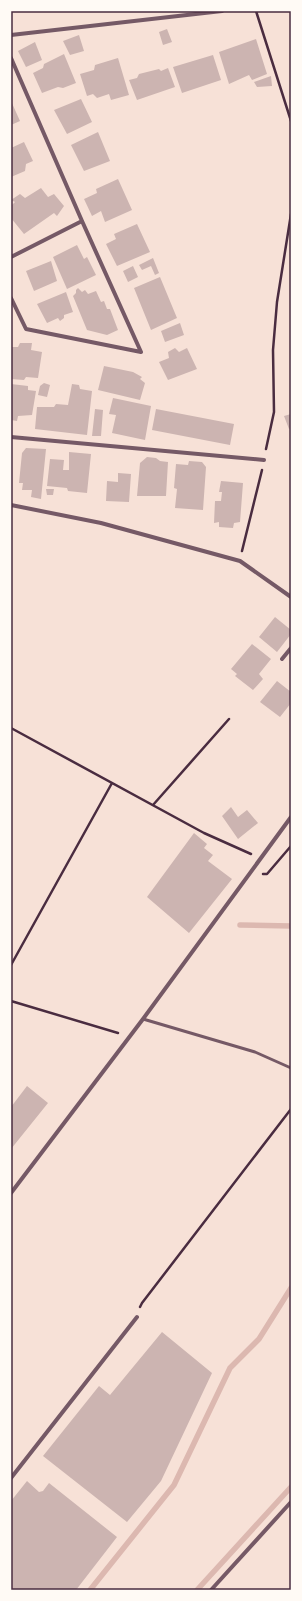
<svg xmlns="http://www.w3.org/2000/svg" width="302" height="1601" font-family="'Zilla Slab',serif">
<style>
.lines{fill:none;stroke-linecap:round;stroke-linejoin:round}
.stream{stroke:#dcb8b0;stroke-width:5.5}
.building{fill:#ccb4b1}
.path{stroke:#4a2c40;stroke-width:2.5}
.service{stroke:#755966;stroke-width:3}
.minor{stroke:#755966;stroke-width:4}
.neatline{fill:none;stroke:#4a2c40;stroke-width:1.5}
</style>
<rect width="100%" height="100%" fill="#f7e1d7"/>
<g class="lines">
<!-- stream -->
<path class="stream" d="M240,925L291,926
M90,1590L174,1485L230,1368L259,1339L291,1288
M197,1590L291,1487"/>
</g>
<!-- building -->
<path class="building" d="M167,29L172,42L163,45L159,32Z
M79,35L84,51L70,55L63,41Z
M256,39L267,74L252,80L249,75L229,84L219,52Z
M35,42L42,60L26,67L18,51Z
M64,54L76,83L63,88L58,87L42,93L33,73L43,68L44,64Z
M213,55L221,80L182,93L173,67Z
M118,58L129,95L111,100L109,94L97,98L93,94L87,96L80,74L94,70L95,65Z
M168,68L175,87L137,100L129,80L137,78L139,74L159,69L161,71Z
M271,76L272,86L257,87L254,82Z
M81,99L92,122L67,134L54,110Z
M11,101L20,121L11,125Z
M98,132L110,161L84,171L71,145Z
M24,142L33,161L26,164L25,171L11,177V148Z
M118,179L132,210L105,222L101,211L92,216L84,199L97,193L96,189Z
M41,188L48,197L54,194L64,206L57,216L54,213L24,234L11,218V206L15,202L11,200L20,194L25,198Z
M137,224L150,252L117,266L106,244L116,239L114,234Z
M77,245L84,259L87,257L96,275L67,289L53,257Z
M153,258L159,273L155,275L151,266L142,270L139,265Z
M51,261L57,281L34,291L26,271Z
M133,266L138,277L128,282L123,271Z
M160,277L177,318L151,330L134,288Z
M78,288L82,292L85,290L88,294L96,291L101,302L104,301L107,309H110L118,330L107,335L87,330L73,296L76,293V290Z
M66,292L73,312L64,315V318L60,321L58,318L47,323L37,304Z
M180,323L184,335L165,342L161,331Z
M20,343H32L31,350L42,352L38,378L26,377L24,380L11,379V347H18Z
M175,348L179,352L187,348L197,369L168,380L159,362L169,358L168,352Z
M104,366L133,372L142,377L140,379L145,383L140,400L98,390Z
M44,383L50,385L47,397L38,395L40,386Z
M11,384L28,386V390L36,391L32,415L18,416L17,421L11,420Z
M72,384L79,385L80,389L92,391L87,435L35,429L37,407H54L56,404L68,405Z
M113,398L151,406L145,440L112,433L116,415L109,414Z
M95,409L103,410L101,436H92Z
M156,409L234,424L230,445L152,430Z
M291,414V428L289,429L284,416Z
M26,448L46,449L41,499L31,497L32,490H22L23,483H19L22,453Z
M69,452L91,454L87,493L68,491L67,488L47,486L50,459L64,460L63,470H69Z
M147,457L156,458L160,461L168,462L166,496H137L140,463Z
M189,461L202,462L206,467L203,510L175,508L177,489L174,488L176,464L188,465Z
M118,473L131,474L129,502L106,501L107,481L118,482Z
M221,481L243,483L240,522L234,523L233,528L219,527V522L214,523L215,501H221L222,492H219Z
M46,489H54L53,495H47Z
M275,617L291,630V634L277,652L259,637Z
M252,644L271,659L259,674L263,679L253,690L235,676L237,674L231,669Z
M277,681L291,692V703L280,717L260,702Z
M231,807L238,817L247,810L258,823L238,839L222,816Z
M194,833L207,844L204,848L213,855L208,861L232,879L189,933L147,897Z
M27,1086L48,1103L11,1149V1107Z
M162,1332L212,1373L161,1481L127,1522L43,1456L99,1386L110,1395Z
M27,1481L39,1492L43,1491L49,1483L117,1537L76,1590H11V1501Z"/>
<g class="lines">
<!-- path -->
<path class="path" d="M256,11L291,121
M266,449L274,412L273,350L277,302L291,214
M242,551L262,470
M11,728L204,833L251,854
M153,805L229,719
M263,874H267L291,846
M11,965L112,783
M11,1001L118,1033
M140,1307L142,1303L291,1109"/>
<!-- service -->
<path class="service" d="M143,1019L255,1052L291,1068"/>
<!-- minor -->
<path class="minor" d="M11,35L222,11
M11,58L82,221L141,352L26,329L11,298
M11,257L82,221
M11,437L264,460
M11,505L101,523L240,561L291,597
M282,659L291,648
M11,1193L143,1019L291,817
M11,1478L137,1317
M211,1590L291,1502"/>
</g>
<!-- border -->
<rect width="302" height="1601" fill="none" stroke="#fffaf5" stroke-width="24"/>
<rect x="12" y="12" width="278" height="1577" class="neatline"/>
</svg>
